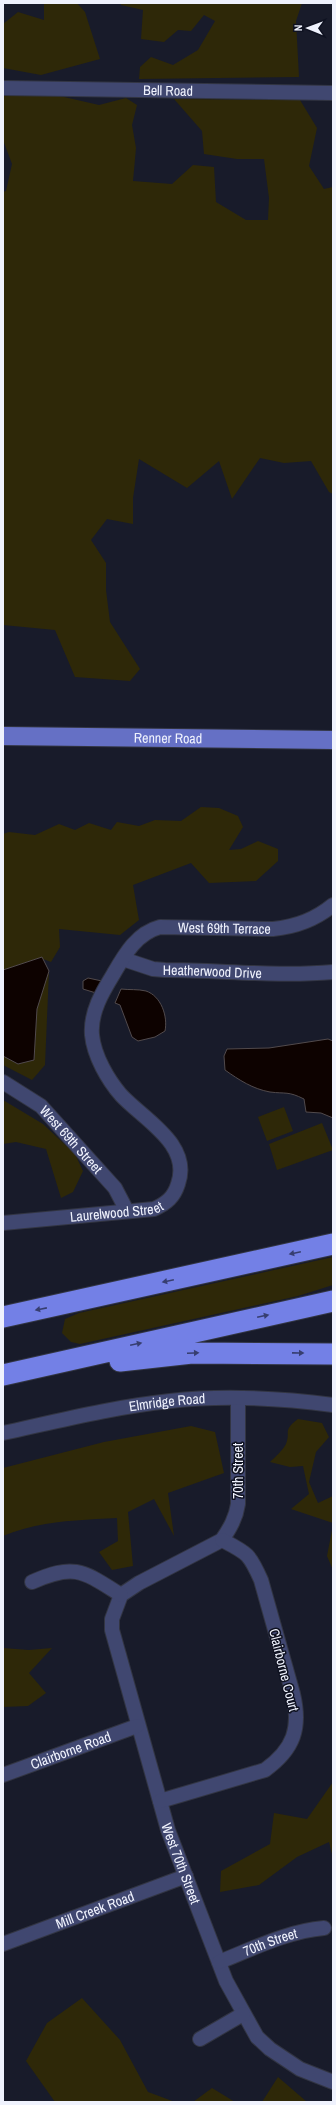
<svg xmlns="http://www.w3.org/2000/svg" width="336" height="2105" font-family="'Archivo Narrow',sans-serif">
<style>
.green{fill:#2e2808}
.water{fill:#0d0200;stroke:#514a4c}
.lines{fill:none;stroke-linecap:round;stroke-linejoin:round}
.minor-casing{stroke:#323543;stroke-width:16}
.major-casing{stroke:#323543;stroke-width:20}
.highway-casing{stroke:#323543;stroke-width:23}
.minor{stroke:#404770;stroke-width:14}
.major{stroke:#6570c5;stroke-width:18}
.highway{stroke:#7380e6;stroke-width:21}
.oneway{fill:#373e70}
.labels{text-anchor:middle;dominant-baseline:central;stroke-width:3;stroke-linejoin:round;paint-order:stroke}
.street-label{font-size:14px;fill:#eff2fd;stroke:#0f1221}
</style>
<rect width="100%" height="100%" fill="#181b2a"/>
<!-- green -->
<path class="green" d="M44,3H77L85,12L100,59L41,75L3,68V24L18,12L44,20Z
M121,3H302L296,21L299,77L139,79L140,67L151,57L173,65L198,50L215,21L204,15L191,31L178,30L164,42L141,39L143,10L121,5Z
M3,94H51L99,105L126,98L137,105L132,125L136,148L133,181L172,184L193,165L214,167L216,202L246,220H268L269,198L264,159H237L204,154L202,131L174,99L300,100L317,128L309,166L324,189L333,187V494L329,492L311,461L284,463L260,458L232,499L219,461L187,488L139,459L133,498V524L107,519L91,540L106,563V590L110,622L140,669L130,681L75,677L55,630L3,625V192L6,191L12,164L3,140Z
M201,807L219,808L238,816L243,827L229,850L241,849L258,841L278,849V861L256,881L209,883L191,863L133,885L139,920L120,935L59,929L60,947L51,962L43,959L3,970V834L9,832L35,835L59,824L75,830L89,823L111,830L117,822L139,826L155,820L181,821Z
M49,971L45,1065L32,1080L3,1065V1056L18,1064L34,1060L37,1009Z
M3,1100L43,1124L75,1154L83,1171L73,1192L61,1198L46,1149L16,1142L3,1144Z
M284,1107L293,1131L267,1141L258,1117Z
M322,1123L333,1150L277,1170L269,1144Z
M333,1257V1285L298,1296L80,1344L71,1342L62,1333L65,1319L79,1313Z
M298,1419L322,1423L329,1437L316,1452L309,1482L318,1503L333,1496V1523L291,1509L309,1494L303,1466L290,1467L270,1462C275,1457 283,1450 286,1444C291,1431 282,1431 298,1419Z
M191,1426L215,1432L224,1473L168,1493L174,1536L154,1499L128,1512L133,1566L112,1570L99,1552L118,1541L117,1518C78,1520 39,1521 3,1536V1468L104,1442Z
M333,1525V1570L327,1556Z
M3,1648L29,1650L52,1648L29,1673L46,1693L28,1706L3,1707Z
M333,1782V1858L329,1842L297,1857L259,1885L220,1892L221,1871L270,1844L274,1813L307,1819Z
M82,1998L120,2040L148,2092L175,2102H55L26,2061L47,2023Z
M278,2077L307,2102H262Z
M212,2088L235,2102H193Z"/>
<!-- water -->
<path class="water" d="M42,957L49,971L37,1009L34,1060L18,1064L3,1056V970Z
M88,978L102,981L96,993L83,989V981Z
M121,989C129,990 138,989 146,991C161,996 168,1016 165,1031L155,1037L138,1041L132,1037L120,1005L115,1003Z
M328,1039L333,1041V1118L321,1113L306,1112L304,1099C288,1091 286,1094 270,1092C253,1089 239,1080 225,1070L224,1056L227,1049L269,1048Z"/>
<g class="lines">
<!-- minor casing -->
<g class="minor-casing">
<g id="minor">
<path id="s1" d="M3,88L333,93"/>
<path id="s2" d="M123,959L153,969L165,970C221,970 277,977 333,972"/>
<path id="s3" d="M3,1082L41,1106L115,1188L127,1211"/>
<path id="s4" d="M3,1223L154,1209C167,1203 174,1197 178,1184C192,1144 143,1119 121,1095C108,1080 94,1056 92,1035C90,1012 103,991 114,973C125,954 137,933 160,927L273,929C296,927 315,920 333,905"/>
<path id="s5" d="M238,1399V1504C236,1518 230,1528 222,1540L139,1583L121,1595L112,1619V1630L168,1830L226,1981L257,2037L270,2049L300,2069L333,2082"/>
<path id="s6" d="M3,1433C58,1421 113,1407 170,1401C224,1395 279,1398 333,1405"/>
<path d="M32,1582C75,1563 83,1571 121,1595"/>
<path id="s7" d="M3,1775L137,1726"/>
<path d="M160,1801L265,1770C294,1749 301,1728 293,1694L261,1580C249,1553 247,1553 222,1540"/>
<path id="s8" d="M3,1944L186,1876"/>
<path id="s9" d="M219,1962C252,1949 288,1931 324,1928"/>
<path d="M200,2039L243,2014"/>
</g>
</g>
<!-- major casing -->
<g class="major-casing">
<g id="major">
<path id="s10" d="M3,736L333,740"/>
</g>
</g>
<!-- highway casing -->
<g class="highway-casing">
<path id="highway" d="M3,1317L333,1244
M120,1361L192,1353L333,1354
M3,1375L333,1301"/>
</g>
<!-- minor -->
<use href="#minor" class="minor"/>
<!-- major -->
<use href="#major" class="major"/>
<!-- highway -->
<use href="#highway" class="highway"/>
</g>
<!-- one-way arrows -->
<defs><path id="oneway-solid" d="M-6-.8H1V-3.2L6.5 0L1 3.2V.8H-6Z"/></defs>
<g class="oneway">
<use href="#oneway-solid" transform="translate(295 1253) rotate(168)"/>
<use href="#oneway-solid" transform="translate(168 1281) rotate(168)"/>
<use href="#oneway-solid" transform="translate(41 1309) rotate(169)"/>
<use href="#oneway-solid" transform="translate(263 1316) rotate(-12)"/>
<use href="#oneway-solid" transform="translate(136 1344) rotate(-12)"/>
<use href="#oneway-solid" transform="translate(193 1353) rotate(-2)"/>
<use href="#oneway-solid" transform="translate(298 1353) rotate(1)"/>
</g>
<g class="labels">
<!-- street labels -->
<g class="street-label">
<text stroke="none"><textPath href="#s1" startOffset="165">Bell Road</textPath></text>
<text stroke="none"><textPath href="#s10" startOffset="165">Renner Road</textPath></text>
<text stroke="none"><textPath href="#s4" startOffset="566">West 69th Terrace</textPath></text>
<text stroke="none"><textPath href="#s2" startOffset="91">Heatherwood Drive</textPath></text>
<text stroke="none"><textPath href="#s3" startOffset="90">West 69th Street</textPath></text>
<text stroke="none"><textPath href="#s4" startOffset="114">Laurelwood Street</textPath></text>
<text stroke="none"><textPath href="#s6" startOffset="167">Elmridge Road</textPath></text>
<text transform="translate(238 1471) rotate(-90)">70th Street</text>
<text transform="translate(284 1670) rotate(76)">Clairborne Court</text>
<text stroke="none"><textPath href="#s7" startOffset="72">Clairborne Road</textPath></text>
<text stroke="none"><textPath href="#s5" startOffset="540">West 70th Street</textPath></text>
<text stroke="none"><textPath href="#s8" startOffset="98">Mill Creek Road</textPath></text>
<text stroke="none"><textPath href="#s9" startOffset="55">70th Street</textPath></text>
</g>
</g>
<!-- border -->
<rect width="336" height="2105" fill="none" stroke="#eff2fd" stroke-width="8"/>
<!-- north arrow -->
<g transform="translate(308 28) rotate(271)" stroke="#0f1221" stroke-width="3" paint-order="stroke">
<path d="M0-3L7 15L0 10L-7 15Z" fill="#eff2fd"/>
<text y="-6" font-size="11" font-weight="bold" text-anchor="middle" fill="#eff2fd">N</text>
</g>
</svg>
